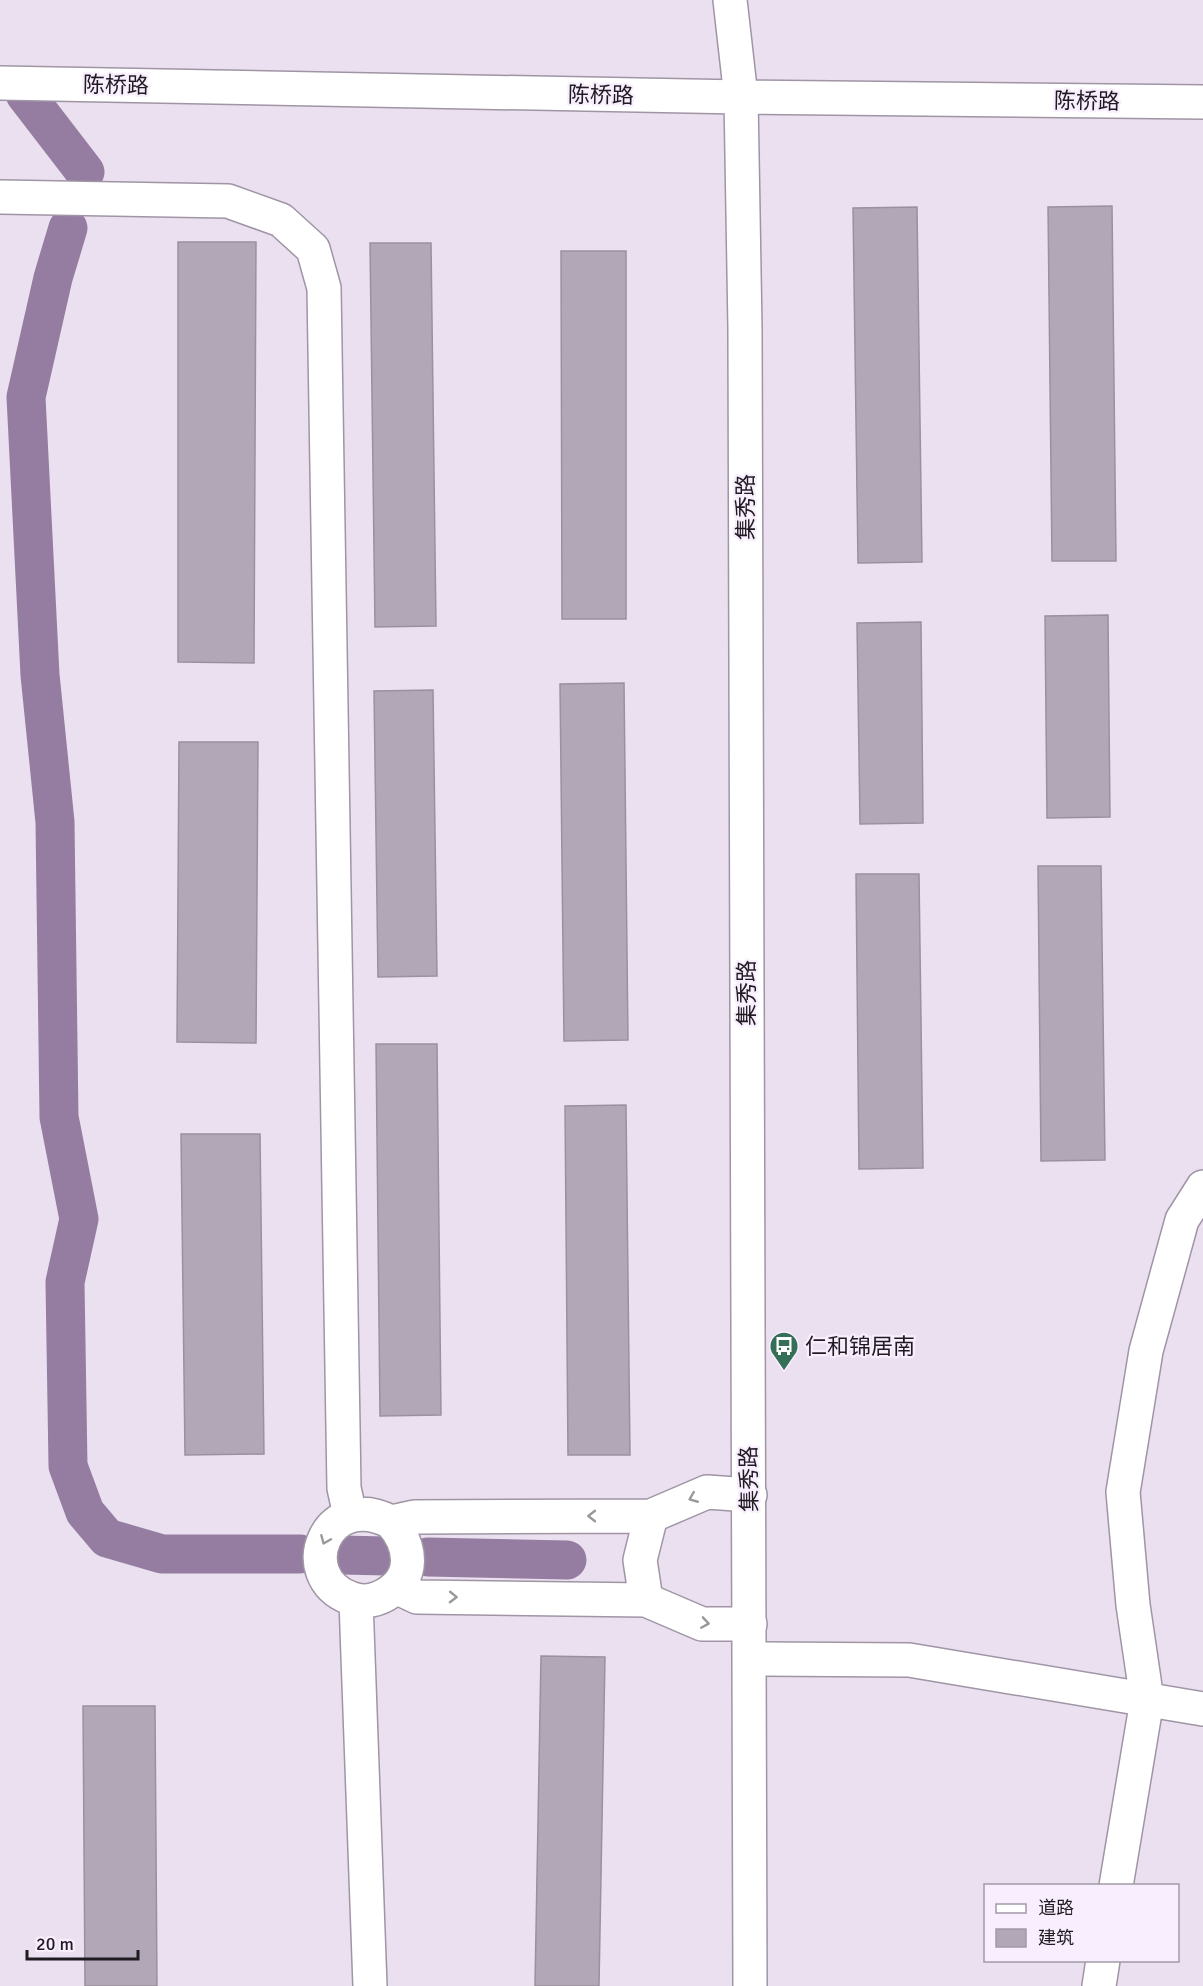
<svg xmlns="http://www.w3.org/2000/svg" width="1203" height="1986" font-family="Signika,'Noto Sans SC',sans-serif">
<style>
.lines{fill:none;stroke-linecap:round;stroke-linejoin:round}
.canal{stroke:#957da1;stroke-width:39}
.building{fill:#b1a7b6;stroke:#9a919f;stroke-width:1.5}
.minor-casing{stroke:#9f95a4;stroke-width:36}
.tertiary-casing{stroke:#9f95a4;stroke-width:36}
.minor{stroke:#fff;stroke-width:33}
.tertiary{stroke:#fff;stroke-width:33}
.oneway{stroke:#9a989b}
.labels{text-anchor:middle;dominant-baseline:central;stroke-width:4.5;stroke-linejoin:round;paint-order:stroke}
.street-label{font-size:22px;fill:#1f1b21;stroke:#f8eefe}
.poi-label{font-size:22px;fill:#1f1b21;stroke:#f8eefe;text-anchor:start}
</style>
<rect width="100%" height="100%" fill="#ebe0f0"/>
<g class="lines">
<!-- canal -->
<path class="canal" d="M25,94L85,172
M68,228L53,278L26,397L40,675L55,822L59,1117L79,1219L65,1282L68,1466L85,1512L107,1538L162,1554H300
M341,1555L387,1556
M428,1557L567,1560"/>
</g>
<!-- building -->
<path class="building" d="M1112,206L1116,561H1052L1048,207Z
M917,207L922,562L858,563L853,208Z
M178,242H256L254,663L178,662Z
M370,243H431L436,626L375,627Z
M561,251H626V619H562Z
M1108,615L1110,817L1047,818L1045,616Z
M921,622L923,823L860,824L857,623Z
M624,683L628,1040L564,1041L560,684Z
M433,690L437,976L378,977L374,691Z
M179,742H258L256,1043L177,1042Z
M1038,866H1101L1105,1160L1041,1161Z
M856,874H919L923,1168L859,1169Z
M376,1044H437L441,1415L380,1416Z
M626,1105L630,1455H568L565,1106Z
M181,1134H260L264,1454L185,1455Z
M541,1656L605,1657L599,1986H535Z
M83,1706H155L157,1986H85Z"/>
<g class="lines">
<!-- minor casing -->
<g class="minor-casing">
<path id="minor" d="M0,197L228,201L281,220L313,249L324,288L344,1488L350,1515
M391,1522C412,1546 416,1578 385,1595C374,1601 361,1603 350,1598C292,1576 326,1488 391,1522L414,1517L651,1516
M396,1587L417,1597L646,1600
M356,1601L370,1986
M750,1624H702L646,1600L640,1560L651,1516L707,1492L750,1495
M750,1659L909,1660L1203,1709
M1116,1886L1147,1700L1133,1605L1123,1492L1146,1351L1182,1220L1203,1187
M1099,1986L1103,1960"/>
</g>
<!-- tertiary casing -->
<g class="tertiary-casing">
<path id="tertiary" d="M730,0L741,97L745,329L750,1986
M0,83L741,97L1203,102"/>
</g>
<!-- minor -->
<use href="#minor" class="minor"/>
<!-- tertiary -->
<use href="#tertiary" class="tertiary"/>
</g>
<!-- one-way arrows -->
<defs><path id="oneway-chevron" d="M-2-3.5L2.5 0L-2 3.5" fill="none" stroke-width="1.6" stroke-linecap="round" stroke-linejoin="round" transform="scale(1.5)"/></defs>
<g class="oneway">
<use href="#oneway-chevron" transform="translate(693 1498) rotate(158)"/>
<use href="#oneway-chevron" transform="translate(592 1516) rotate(180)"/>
<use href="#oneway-chevron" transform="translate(325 1540) rotate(113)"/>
<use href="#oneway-chevron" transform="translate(453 1597) rotate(1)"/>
<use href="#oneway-chevron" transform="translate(705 1623) rotate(9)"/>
</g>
<!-- icons -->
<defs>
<g id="bus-pin" transform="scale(1.5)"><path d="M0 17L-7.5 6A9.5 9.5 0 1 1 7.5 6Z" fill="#366f57" stroke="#f8eefe"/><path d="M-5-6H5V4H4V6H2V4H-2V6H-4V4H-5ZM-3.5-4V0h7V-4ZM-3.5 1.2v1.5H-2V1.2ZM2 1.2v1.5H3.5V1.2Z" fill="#fff"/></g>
</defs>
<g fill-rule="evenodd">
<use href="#bus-pin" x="784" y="1346"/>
</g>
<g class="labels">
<!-- street labels -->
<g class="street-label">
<text transform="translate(116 85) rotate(1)">陈桥路</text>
<text transform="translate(601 95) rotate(1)">陈桥路</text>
<text transform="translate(1087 101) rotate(1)">陈桥路</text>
<text transform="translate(745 507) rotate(-90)">集秀路</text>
<text transform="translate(746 993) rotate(-90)">集秀路</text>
<text transform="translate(749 1479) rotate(-91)">集秀路</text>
</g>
<!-- poi labels -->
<g class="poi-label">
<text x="805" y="1346">仁和锦居南</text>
</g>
</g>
<!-- legend -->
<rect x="984" y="1884" width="195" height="78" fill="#f8eefe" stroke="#a19aa6" stroke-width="1.5"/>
<rect x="996" y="1904" width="30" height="9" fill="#ffffff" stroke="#a19aa6" stroke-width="1.5"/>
<text x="1038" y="1914" font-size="18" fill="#1f1b21">道路</text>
<rect x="996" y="1929" width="30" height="18" fill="#b1a7b6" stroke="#a19aa6" stroke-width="1.5"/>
<text x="1038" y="1944" font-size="18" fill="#1f1b21">建筑</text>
<!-- scale -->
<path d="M27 1950v9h111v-9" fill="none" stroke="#1f1b21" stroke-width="3"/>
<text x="36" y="1950" font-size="18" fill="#1f1b21" stroke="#f8eefe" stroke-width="4.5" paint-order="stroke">20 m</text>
</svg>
